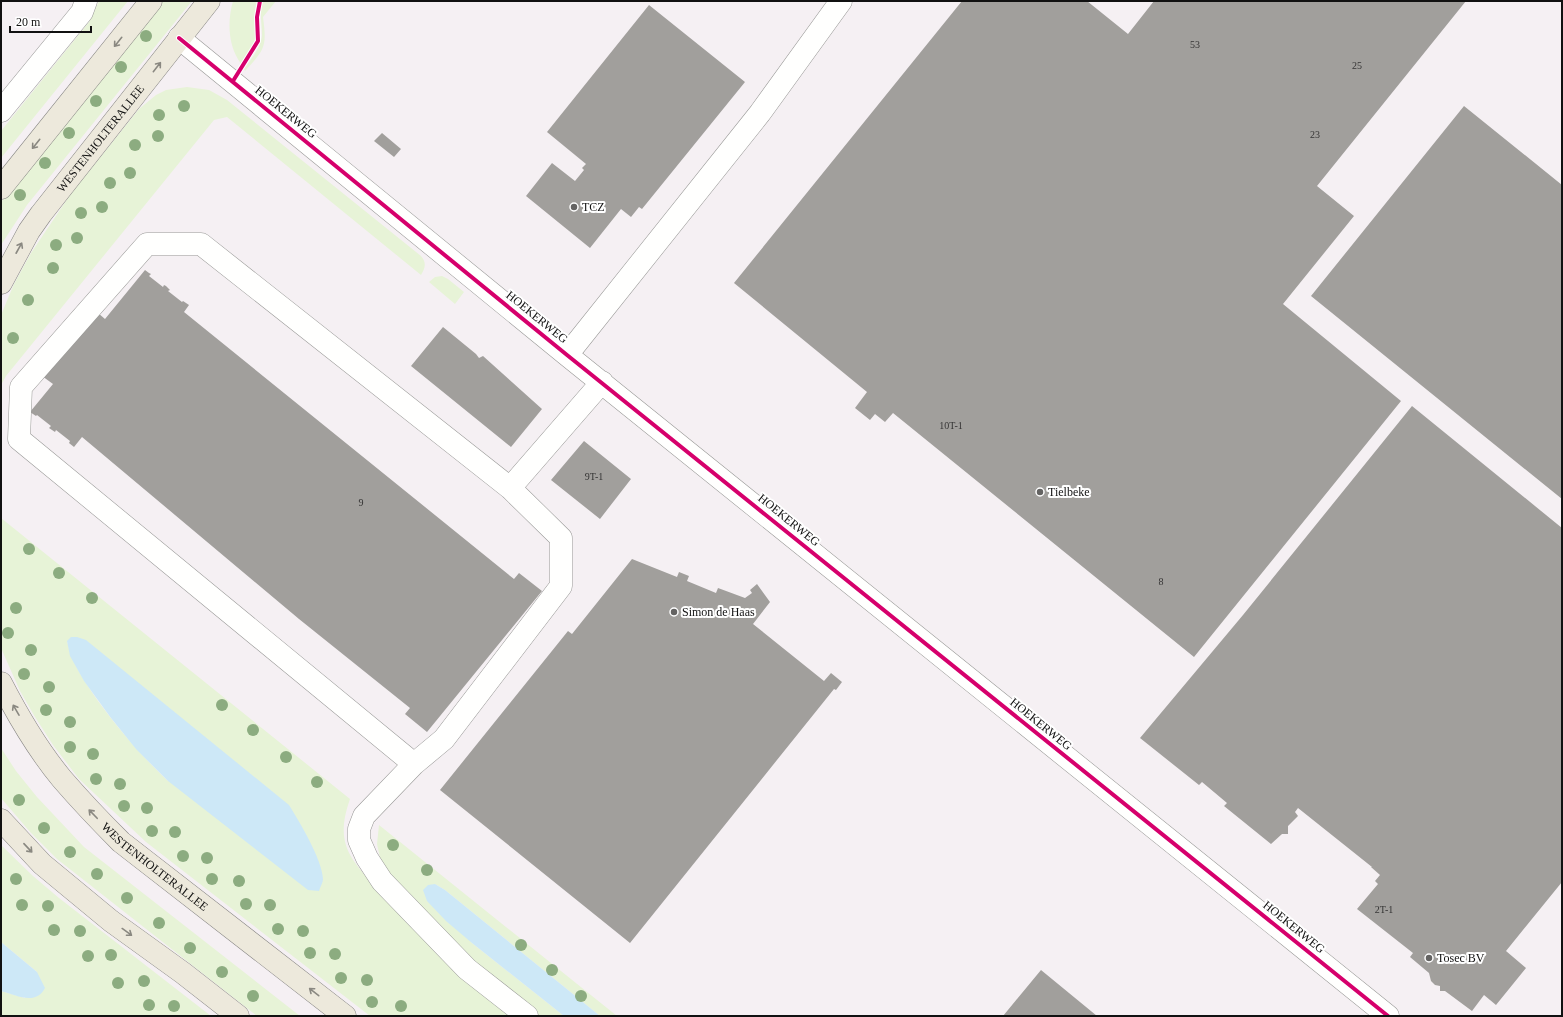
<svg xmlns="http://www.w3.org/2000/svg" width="1563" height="1017" font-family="'Times New Roman',serif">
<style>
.industrial{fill:#f5f0f3}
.green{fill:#e7f3d7;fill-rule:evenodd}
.water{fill:#cde8f7}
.building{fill:#a19f9c}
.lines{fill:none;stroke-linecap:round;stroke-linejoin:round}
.minor-casing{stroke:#979795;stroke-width:23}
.major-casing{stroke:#858482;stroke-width:23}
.minor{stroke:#fffffe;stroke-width:22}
.major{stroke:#ede9dc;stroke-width:22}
.cycleway-casing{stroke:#fff;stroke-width:6}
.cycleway{stroke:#d6006c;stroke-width:4}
.tree{fill:#8cac80}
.oneway{stroke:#8a8881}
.poi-dot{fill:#646362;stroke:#fff;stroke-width:1.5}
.labels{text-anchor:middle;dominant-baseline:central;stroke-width:4;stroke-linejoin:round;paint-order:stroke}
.number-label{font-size:10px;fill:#353434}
.street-label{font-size:12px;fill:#111;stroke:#fff}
.poi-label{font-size:12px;fill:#111;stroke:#fff;text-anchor:start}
</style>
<rect width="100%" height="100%" fill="#fdfcf7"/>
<!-- industrial -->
<path class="industrial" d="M1,1H1562V1016H1Z"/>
<!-- green -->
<path class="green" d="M99,1H128L1,158V131L89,22Z
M163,1H192L27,205L1,245V202Z
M233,1H257C253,12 256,21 256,33C255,45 247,54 241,64C228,46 227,22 233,1Z
M263,1H276L263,17C267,47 265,49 245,71L244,69C251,59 261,48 262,35C262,23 259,13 263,1Z
M187,87L209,90L227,100L421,256C427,263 425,268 421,275L227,117L214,120L6,376L1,385V315L14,284L31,253L70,195L139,109L156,95L166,90Z
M442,276L448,279L464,292L455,304L429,282L435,277Z
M1,518L350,799C335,842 348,857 377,888L514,1016H370L146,842L79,779L53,745L35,717L20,691L1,648ZM67,641L168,781C141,755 120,731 98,701C85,682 72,664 67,641Z
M1,748L16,771L37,797L84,847L300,1016H257L57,859L31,833L1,798Z
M379,825L617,1016H600L445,890L435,884L472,943L564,1016H539L487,975L392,881L380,858L377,844Z
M1,845L33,876L59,898L211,1016H1V991L25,998L37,972L1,942Z"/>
<!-- water -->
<path class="water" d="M71,637H77L86,640L289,805C300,823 322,859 323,879C323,883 320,887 319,891L308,890L168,781L136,749L111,718L84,681L70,656L67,641Z
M435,884L445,890L600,1016H564L472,943L446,921L427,901L423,890L428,885Z
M1,942L37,972L45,988C36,1006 16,995 1,991Z"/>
<!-- building -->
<path class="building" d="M962,1H1087L1128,34L1154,1H1466L1317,186L1354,216L1283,304L1401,401L1194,657L893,413L885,422L875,414L870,420L855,408L867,392L734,283Z
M649,5L745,82L642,209L639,207L631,217L621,209L590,248L526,196L552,163L575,181L584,170L582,168L586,164L547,132Z
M1464,106L1562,185V499L1311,296Z
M382,133L401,149L394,157L374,141Z
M145,270L149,273L151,274L149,276L163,287L164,285L166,286L170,290L168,291L182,302L183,301L189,305L184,312L514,579L519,573L542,591L427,732L405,714L410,708L299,619L82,437L74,447L69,443L70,441L56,430L55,432L49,428L51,426L37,415L36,416L30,412L53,384L42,376L98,313L105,319Z
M443,327L476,354L479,358L483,356L542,409L511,447L411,366Z
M1412,406L1562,528V882L1506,951L1526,968L1496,1005L1484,995L1472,1011L1445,991H1440V986L1435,985L1431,981L1429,973L1410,957L1413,953L1357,909L1378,884L1375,881L1380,875L1371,867H1372L1298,808L1295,812L1298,816L1288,826V834H1282L1271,844L1224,806L1227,803L1202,782L1199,785L1140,738L1243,615Z
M584,441L631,479L600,519L551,480Z
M632,559L677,577L679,572L689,576L687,581L716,593L718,588L745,598L752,593L750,590L757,584L770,602L753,624L824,681L831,673L842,682L836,690L834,689L630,943L440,790L568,631L572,634Z
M1041,970L1097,1016H1003Z"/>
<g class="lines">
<!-- minor casing -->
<g class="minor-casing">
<path id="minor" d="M179,38L567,355L1388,1016
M1,111L82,12L86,1
M567,355L760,113L841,1
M414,764L19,439L21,387L147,244H201L510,488
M527,1016L467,969L382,881L367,858L359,840V829L364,816L414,764L444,739L561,586V538L510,488L602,382"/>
</g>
<!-- major casing -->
<g class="major-casing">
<g id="major">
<path d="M1,188L151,1"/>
<path id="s1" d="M1,283L29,231L41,214L209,1"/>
<path id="s2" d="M1,683C18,716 38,750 62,779C81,801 101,822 121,842L345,1016"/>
<path d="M1,820L42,864L111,921L183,973L238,1016"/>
</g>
</g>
<!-- minor -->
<use href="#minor" class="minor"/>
<!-- major -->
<use href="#major" class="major"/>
<!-- cycleway casing -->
<g class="cycleway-casing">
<path id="cycleway" d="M179,38L567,355L1388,1016
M233,81L258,41L257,17L260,1"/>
</g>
<!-- cycleway -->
<use href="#cycleway" class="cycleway"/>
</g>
<!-- trees -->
<g class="tree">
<circle cx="146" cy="36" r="6"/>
<circle cx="121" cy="67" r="6"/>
<circle cx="96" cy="101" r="6"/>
<circle cx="184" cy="106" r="6"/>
<circle cx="159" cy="115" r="6"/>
<circle cx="69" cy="133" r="6"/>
<circle cx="158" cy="136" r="6"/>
<circle cx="135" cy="145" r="6"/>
<circle cx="45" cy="163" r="6"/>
<circle cx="130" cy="173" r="6"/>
<circle cx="110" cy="183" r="6"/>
<circle cx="20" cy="195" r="6"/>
<circle cx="102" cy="207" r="6"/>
<circle cx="81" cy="213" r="6"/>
<circle cx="77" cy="238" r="6"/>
<circle cx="56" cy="245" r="6"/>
<circle cx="53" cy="268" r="6"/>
<circle cx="28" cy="300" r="6"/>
<circle cx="13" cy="338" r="6"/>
<circle cx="29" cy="549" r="6"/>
<circle cx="59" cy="573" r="6"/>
<circle cx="92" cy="598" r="6"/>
<circle cx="16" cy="608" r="6"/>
<circle cx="8" cy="633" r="6"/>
<circle cx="31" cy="650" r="6"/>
<circle cx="24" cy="674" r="6"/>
<circle cx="49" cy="687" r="6"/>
<circle cx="222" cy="705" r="6"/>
<circle cx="46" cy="710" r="6"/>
<circle cx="70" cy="722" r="6"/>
<circle cx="253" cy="730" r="6"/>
<circle cx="70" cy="747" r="6"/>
<circle cx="93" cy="754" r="6"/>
<circle cx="286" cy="757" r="6"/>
<circle cx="96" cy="779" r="6"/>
<circle cx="317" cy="782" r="6"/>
<circle cx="120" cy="784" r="6"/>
<circle cx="19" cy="800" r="6"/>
<circle cx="124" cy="806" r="6"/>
<circle cx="147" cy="808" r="6"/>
<circle cx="44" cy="828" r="6"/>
<circle cx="152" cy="831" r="6"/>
<circle cx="175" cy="832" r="6"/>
<circle cx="393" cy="845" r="6"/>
<circle cx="70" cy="852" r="6"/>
<circle cx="183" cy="856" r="6"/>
<circle cx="207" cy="858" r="6"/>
<circle cx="427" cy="870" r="6"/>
<circle cx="97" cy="874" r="6"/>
<circle cx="16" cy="879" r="6"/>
<circle cx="212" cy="879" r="6"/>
<circle cx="239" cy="881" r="6"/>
<circle cx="127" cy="898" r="6"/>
<circle cx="246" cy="904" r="6"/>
<circle cx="22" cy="905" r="6"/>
<circle cx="270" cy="905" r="6"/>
<circle cx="48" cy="906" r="6"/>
<circle cx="159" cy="923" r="6"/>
<circle cx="278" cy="929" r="6"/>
<circle cx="54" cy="930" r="6"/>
<circle cx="80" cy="931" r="6"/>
<circle cx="303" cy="931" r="6"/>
<circle cx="521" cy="945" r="6"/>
<circle cx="190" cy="948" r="6"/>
<circle cx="310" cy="953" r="6"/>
<circle cx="335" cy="954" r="6"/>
<circle cx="111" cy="955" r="6"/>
<circle cx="88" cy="956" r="6"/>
<circle cx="552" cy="970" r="6"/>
<circle cx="222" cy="972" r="6"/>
<circle cx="341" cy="978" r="6"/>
<circle cx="367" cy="980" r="6"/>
<circle cx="144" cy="981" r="6"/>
<circle cx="118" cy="983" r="6"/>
<circle cx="253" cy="996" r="6"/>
<circle cx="581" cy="996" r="6"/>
<circle cx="372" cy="1002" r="6"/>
<circle cx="149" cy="1005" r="6"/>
<circle cx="174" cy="1006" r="6"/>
<circle cx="401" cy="1006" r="6"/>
</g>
<!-- one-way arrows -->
<defs><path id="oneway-shaft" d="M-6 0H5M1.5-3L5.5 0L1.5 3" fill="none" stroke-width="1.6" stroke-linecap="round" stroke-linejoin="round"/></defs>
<g class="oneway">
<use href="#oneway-shaft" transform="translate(118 42) rotate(129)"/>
<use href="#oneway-shaft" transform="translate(157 67) rotate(-52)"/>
<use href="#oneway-shaft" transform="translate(36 144) rotate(129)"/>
<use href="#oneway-shaft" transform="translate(19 248) rotate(-61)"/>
<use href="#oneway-shaft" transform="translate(16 710) rotate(-120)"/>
<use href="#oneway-shaft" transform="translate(93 814) rotate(-134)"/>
<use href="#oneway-shaft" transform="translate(28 848) rotate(47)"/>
<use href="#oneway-shaft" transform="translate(127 932) rotate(36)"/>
<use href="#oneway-shaft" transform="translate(314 992) rotate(-142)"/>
</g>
<!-- markers -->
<g class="poi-dot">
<circle cx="574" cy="207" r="4"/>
<circle cx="1040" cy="492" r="4"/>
<circle cx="674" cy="612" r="4"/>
<circle cx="1429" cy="958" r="4"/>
</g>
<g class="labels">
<!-- number labels -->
<g class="number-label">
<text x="1195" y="44">53</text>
<text x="1357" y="65">25</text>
<text x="1315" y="134">23</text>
<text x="951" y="425">10T-1</text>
<text x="594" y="476">9T-1</text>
<text x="361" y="502">9</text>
<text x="1161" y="581">8</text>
<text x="1384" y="909">2T-1</text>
</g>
<!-- street labels -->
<g class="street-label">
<text transform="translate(286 112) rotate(39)">HOEKERWEG</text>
<text stroke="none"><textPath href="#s1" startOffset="176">WESTENHOLTERALLEE</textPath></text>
<text transform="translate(537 317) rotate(39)">HOEKERWEG</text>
<text transform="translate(789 520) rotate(39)">HOEKERWEG</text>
<text transform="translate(1041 724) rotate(39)">HOEKERWEG</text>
<text stroke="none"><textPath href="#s2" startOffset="242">WESTENHOLTERALLEE</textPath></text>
<text transform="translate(1294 927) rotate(39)">HOEKERWEG</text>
</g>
<!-- poi labels -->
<g class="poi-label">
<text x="582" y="207">TCZ</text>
<text x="1048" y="492">Tielbeke</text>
<text x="682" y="612">Simon de Haas</text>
<text x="1437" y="958">Tosec BV</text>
</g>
</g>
<!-- border -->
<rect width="1563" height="1017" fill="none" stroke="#111111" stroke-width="4"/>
<!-- scale -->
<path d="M10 26v6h81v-6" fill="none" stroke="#111111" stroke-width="2"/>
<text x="16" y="26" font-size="12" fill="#111111" stroke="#ffffff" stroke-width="3" paint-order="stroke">20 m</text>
</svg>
